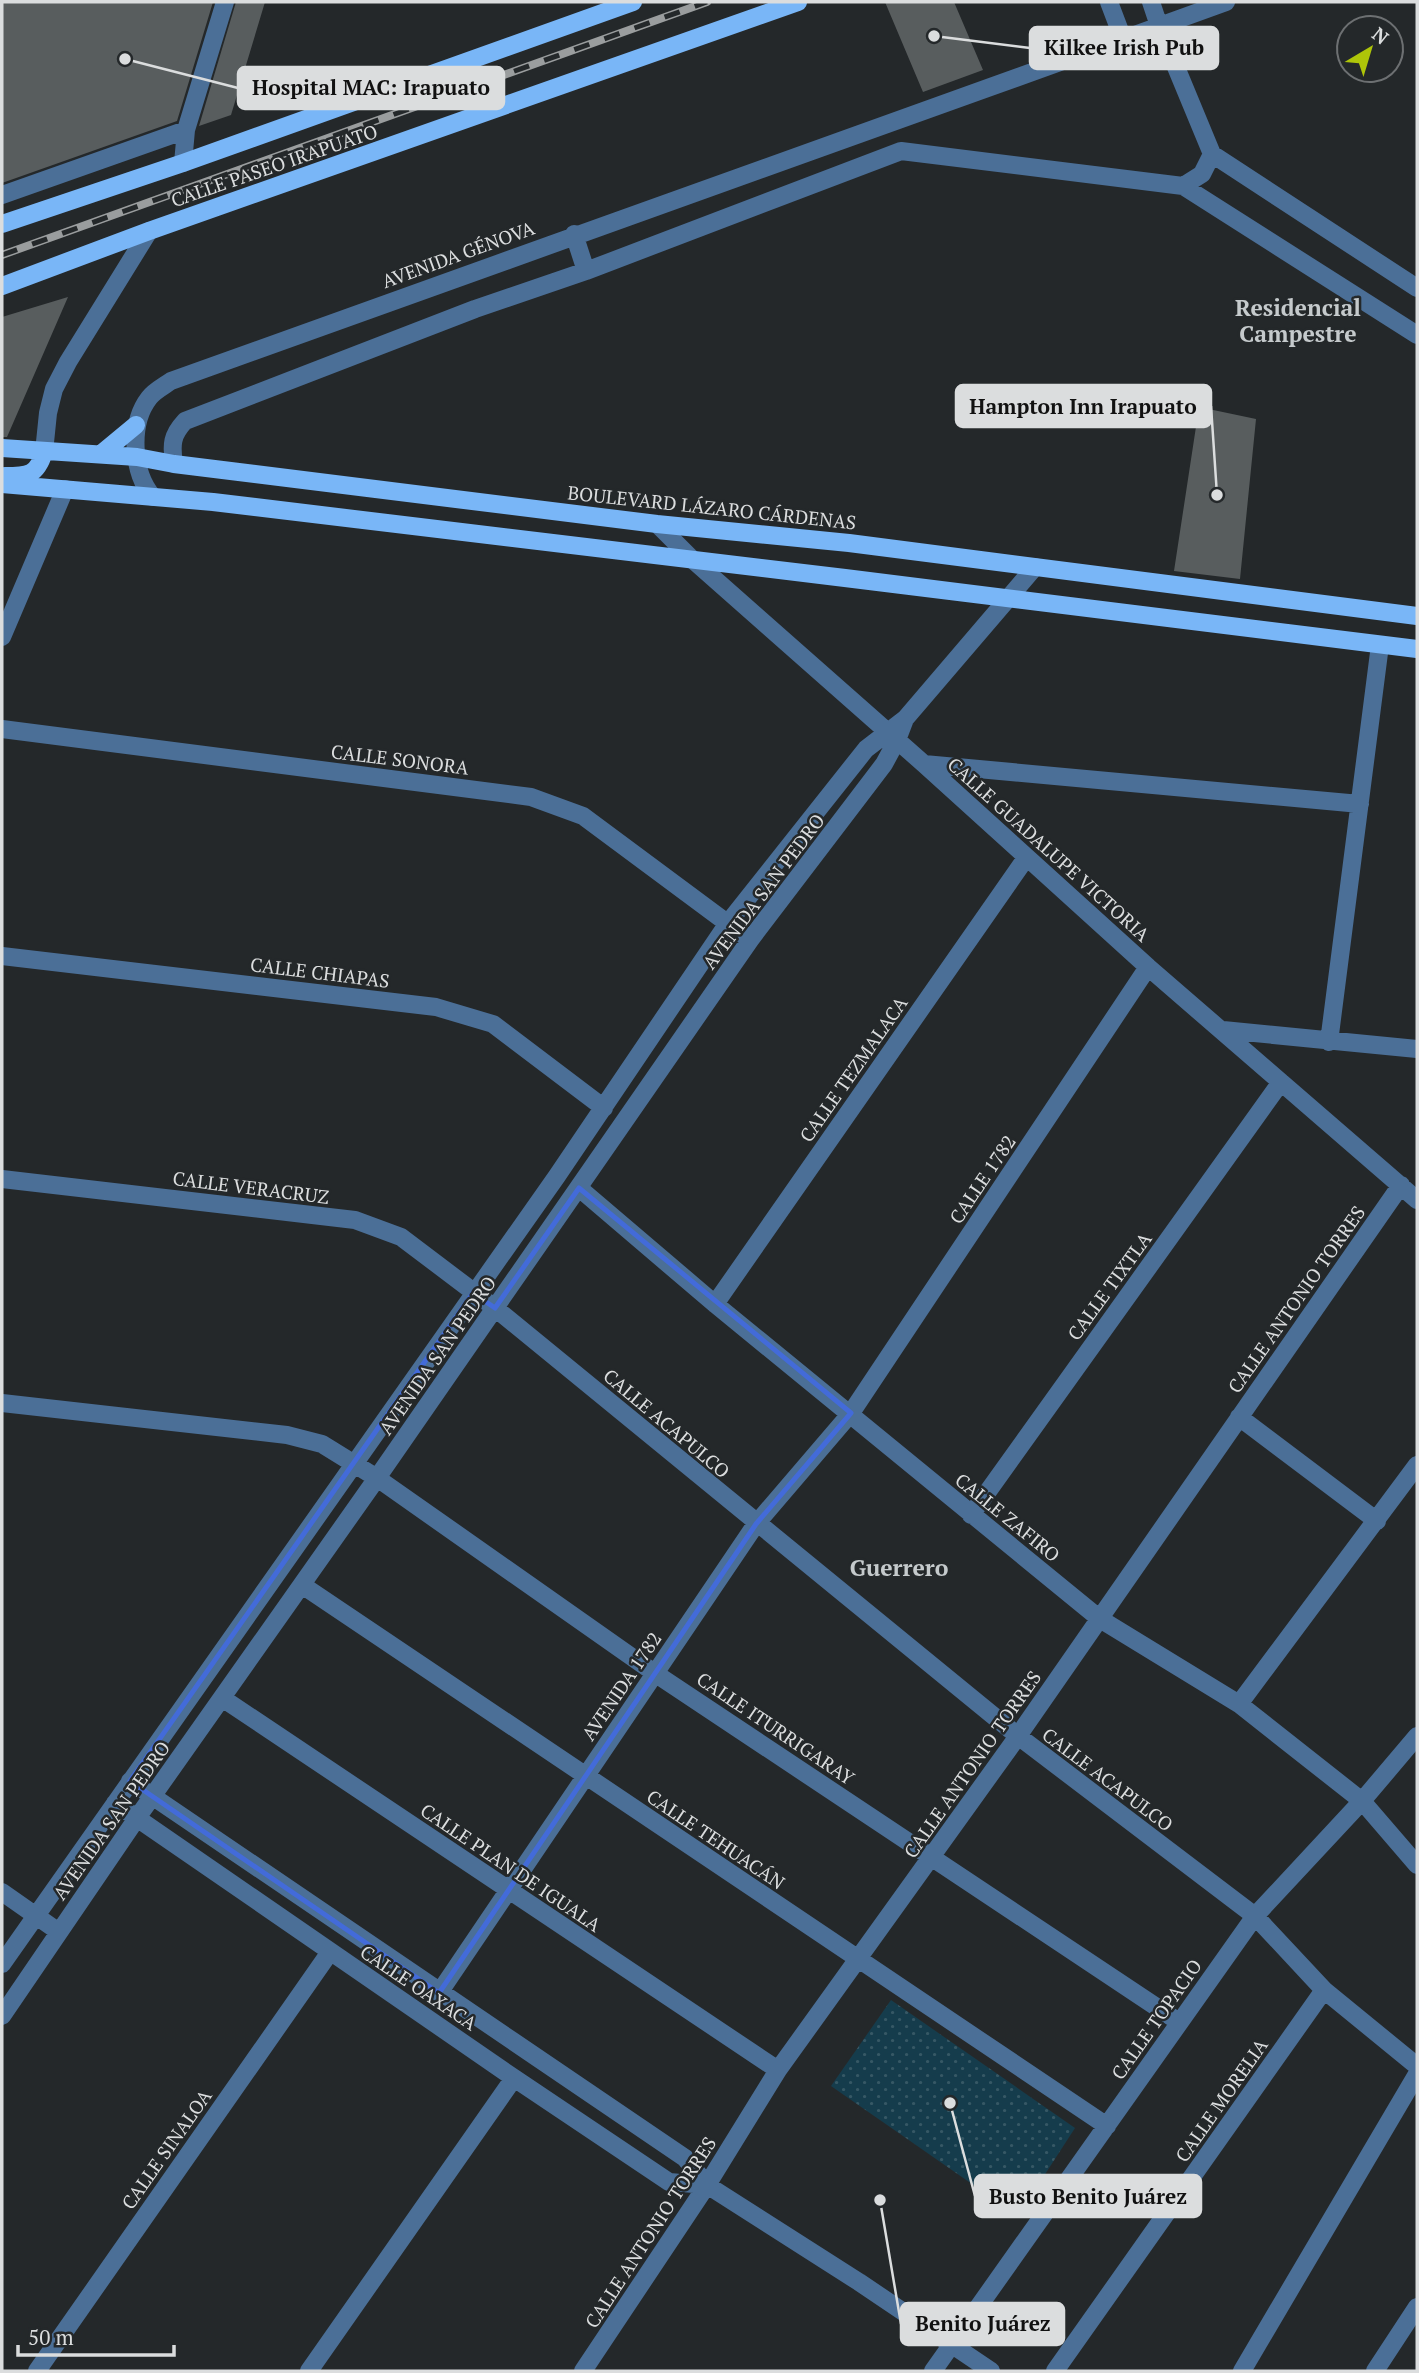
<svg xmlns="http://www.w3.org/2000/svg" width="1419" height="2373" font-family="'PT Serif',serif">
<style>
.park{fill:url(#park-dots)}
.building{fill:#585d5e}
.lines{fill:none;stroke-linecap:round;stroke-linejoin:round}
.minor{stroke:#4b6f97;stroke-width:18}
.major{stroke:#79b6f7;stroke-width:18}
.rail-casing{stroke:#9a9d9e;stroke-width:8}
.rail{stroke:#24282a;stroke-width:5;stroke-dasharray:16;stroke-linecap:butt}
.marked{fill:none;stroke:#436bd9;stroke-width:5;stroke-linejoin:round}
.labels{text-anchor:middle;dominant-baseline:central;stroke-width:5;stroke-linejoin:round;paint-order:stroke}
.street-label{font-size:19px;fill:#dbddde;stroke:#24282a}
.quarter-label{font-size:23px;font-weight:bold;fill:#c5cacc;stroke:#24282a}
.leader{fill:none;stroke:#dbddde;stroke-width:2.5}
.callout-dot{fill:#dbddde;stroke:#24282a;stroke-width:2.5}
.callout{fill:#dbddde;stroke:#dbddde;stroke-width:2.5}
.callout-label{font-size:21px;text-anchor:middle;font-weight:bold;fill:#111}
</style>
<defs>
<pattern id="park-dots" width="8" height="8" patternUnits="userSpaceOnUse" patternTransform="scale(1.75)"><rect width="8" height="8" fill="#153c4c"/><path d="M2 2h.1M6 6h.1" fill="none" stroke="#365865" stroke-width="1.8" stroke-linecap="round"/></pattern>
</defs>
<rect width="100%" height="100%" fill="#24282a"/>
<!-- park -->
<path class="park" d="M891,2000L1075,2128L1018,2216L831,2086Z"/>
<!-- building -->
<path class="building" d="M2,2H213L177,121L2,183Z
M236,2H265L231,115L199,126Z
M885,2H954L983,70L923,92Z
M68,297L7,437H2V317Z
M1199,407L1256,419L1240,579L1174,571Z"/>
<g class="lines">
<!-- minor -->
<path class="minor" d="M1109,2L1123,39
M1151,2L1159,26L1212,154L1417,288
M183,163L186,130L225,2
M1183,186L1202,174L1212,154
M2,195L186,130
M574,234L586,271
M44,452L48,413L54,389L68,362L149,231
M174,464C171,444 172,435 185,421L475,309L586,271L901,151L1183,186L1417,335
M153,497C132,473 129,424 149,398C154,391 164,386 171,381C522,252 875,130 1226,2
M657,524L693,560L924,764L1148,967L1417,1200
M2,637L65,489
M2,729L531,797L583,816L750,940
M924,764L1360,804
M2,956L436,1007L493,1024L604,1108
M1223,1030L1417,1049
M1329,1042L1380,645
M2,1179L355,1220L401,1237L495,1308L1018,1736L1255,1916L1324,1990L1417,2066
M579,1188L715,1304L1100,1619L1239,1704L1362,1801L1417,1865
M715,1304L1026,858
M2,1403L287,1435L322,1444L377,1478L656,1674L1179,2022
M1239,1417L1377,1521
M971,1515L1281,1082
M302,1585L1107,2126
M222,1698L778,2070
M1239,1704L1417,1465
M130,1781L685,2158L707,2185L859,2282L991,2371
M115,1803L514,2078L669,2182L707,2185
M2,1892L59,1932
M2,1964L557,1176L728,923L866,749L905,719L1035,567
M439,1993L756,1524L851,1413L1148,967
M2,2016L137,1818L377,1478L750,940L884,764L897,740L905,719
M37,2371L330,1952
M309,2371L514,2078
M583,2371L707,2185L778,2070L1018,1736L1401,1185
M933,2371L1255,1916L1362,1801L1417,1736
M1055,2371L1324,1990
M1242,2371L1417,2074
M1375,2371L1417,2307"/>
<!-- major -->
<path class="major" d="M2,224L183,163L633,2
M2,286L149,231L798,2
M2,448L137,457L174,464L657,524L849,543L1417,616
M101,454L136,425
M5,476C29,476 37,475 44,452
M2,484L213,502L845,578L1417,649"/>
<!-- rail casing -->
<g class="rail-casing">
<path id="rail" d="M2,255L707,2"/>
</g>
<!-- rail -->
<use href="#rail" class="rail"/>
</g>
<!-- marked area -->
<path class="marked" d="M579,1188L851,1413L756,1524L439,1993L130,1781L473,1293L495,1308Z"/>
<g class="labels">
<!-- street labels -->
<g class="street-label">
<text transform="translate(274 165) rotate(-19)">CALLE PASEO IRAPUATO</text>
<text transform="translate(458 254) rotate(-20)">AVENIDA GÉNOVA</text>
<text transform="translate(712 507) rotate(6)">BOULEVARD LÁZARO CÁRDENAS</text>
<text transform="translate(400 759) rotate(7)">CALLE SONORA</text>
<text transform="translate(1049 849) rotate(42)">CALLE GUADALUPE VICTORIA</text>
<text transform="translate(763 891) rotate(-53)">AVENIDA SAN PEDRO</text>
<text transform="translate(320 972) rotate(7)">CALLE CHIAPAS</text>
<text transform="translate(853 1069) rotate(-55)">CALLE TEZMALACA</text>
<text transform="translate(982 1179) rotate(-56)">CALLE 1782</text>
<text transform="translate(251 1187) rotate(7)">CALLE VERACRUZ</text>
<text transform="translate(1109 1286) rotate(-54)">CALLE TIXTLA</text>
<text transform="translate(1296 1299) rotate(-55)">CALLE ANTONIO TORRES</text>
<text transform="translate(437 1355) rotate(-55)">AVENIDA SAN PEDRO</text>
<text transform="translate(667 1423) rotate(40)">CALLE ACAPULCO</text>
<text transform="translate(1008 1517) rotate(39)">CALLE ZAFIRO</text>
<text transform="translate(621 1686) rotate(-56)">AVENIDA 1782</text>
<text transform="translate(776 1728) rotate(34)">CALLE ITURRIGARAY</text>
<text transform="translate(972 1764) rotate(-55)">CALLE ANTONIO TORRES</text>
<text transform="translate(1108 1779) rotate(37)">CALLE ACAPULCO</text>
<text transform="translate(111 1820) rotate(-55)">AVENIDA SAN PEDRO</text>
<text transform="translate(716 1839) rotate(34)">CALLE TEHUACÁN</text>
<text transform="translate(511 1867) rotate(34)">CALLE PLAN DE IGUALA</text>
<text transform="translate(419 1987) rotate(34)">CALLE OAXACA</text>
<text transform="translate(1156 2019) rotate(-55)">CALLE TOPACIO</text>
<text transform="translate(1221 2100) rotate(-55)">CALLE MORELIA</text>
<text transform="translate(166 2149) rotate(-55)">CALLE SINALOA</text>
<text transform="translate(650 2232) rotate(-57)">CALLE ANTONIO TORRES</text>
</g>
<!-- quarter labels -->
<g class="quarter-label">
<text x="1298" y="307">Residencial<tspan x="1298" dy="26">Campestre</tspan></text>
<text x="899" y="1567">Guerrero</text>
</g>
</g>
<!-- callouts -->
<path class="leader" d="M934 36L1030 48M125 59L238 88M1217 495L1211 406M950 2103L975 2196M880 2200L901 2324"/>
<g class="callout-dot">
<circle cx="934" cy="36" r="7"/>
<circle cx="125" cy="59" r="7"/>
<circle cx="1217" cy="495" r="7"/>
<circle cx="950" cy="2103" r="7"/>
<circle cx="880" cy="2200" r="7"/>
</g>
<g class="callout">
<rect x="1030" y="27" width="188" height="42" rx="7"/>
<rect x="238" y="67" width="266" height="42" rx="7"/>
<rect x="956" y="385" width="255" height="42" rx="7"/>
<rect x="975" y="2175" width="226" height="42" rx="7"/>
<rect x="901" y="2303" width="163" height="42" rx="7"/>
</g>
<g class="callout-label">
<text x="1124" y="55">Kilkee Irish Pub</text>
<text x="371" y="95">Hospital MAC: Irapuato</text>
<text x="1083" y="414">Hampton Inn Irapuato</text>
<text x="1088" y="2204">Busto Benito Juárez</text>
<text x="983" y="2331">Benito Juárez</text>
</g>
<!-- border -->
<rect width="1419" height="2373" fill="none" stroke="#dbddde" stroke-width="7"/>
<!-- north arrow -->
<g transform="translate(1370 49) rotate(38)"><circle r="33" fill="#24282a" stroke="#6d7072" stroke-width="2"/>
<path d="M0-5L12 26L0 18L-12 26Z" fill="#aec509"/>
<text y="-10" font-size="19" font-weight="bold" text-anchor="middle" fill="#dbddde">N</text>
</g>
<!-- scale -->
<path d="M18 2345v10h156v-10" fill="none" stroke="#dbddde" stroke-width="3.5"/>
<text x="28" y="2345" font-size="21" fill="#dbddde" stroke="#24282a" stroke-width="5" paint-order="stroke">50 m</text>
</svg>
